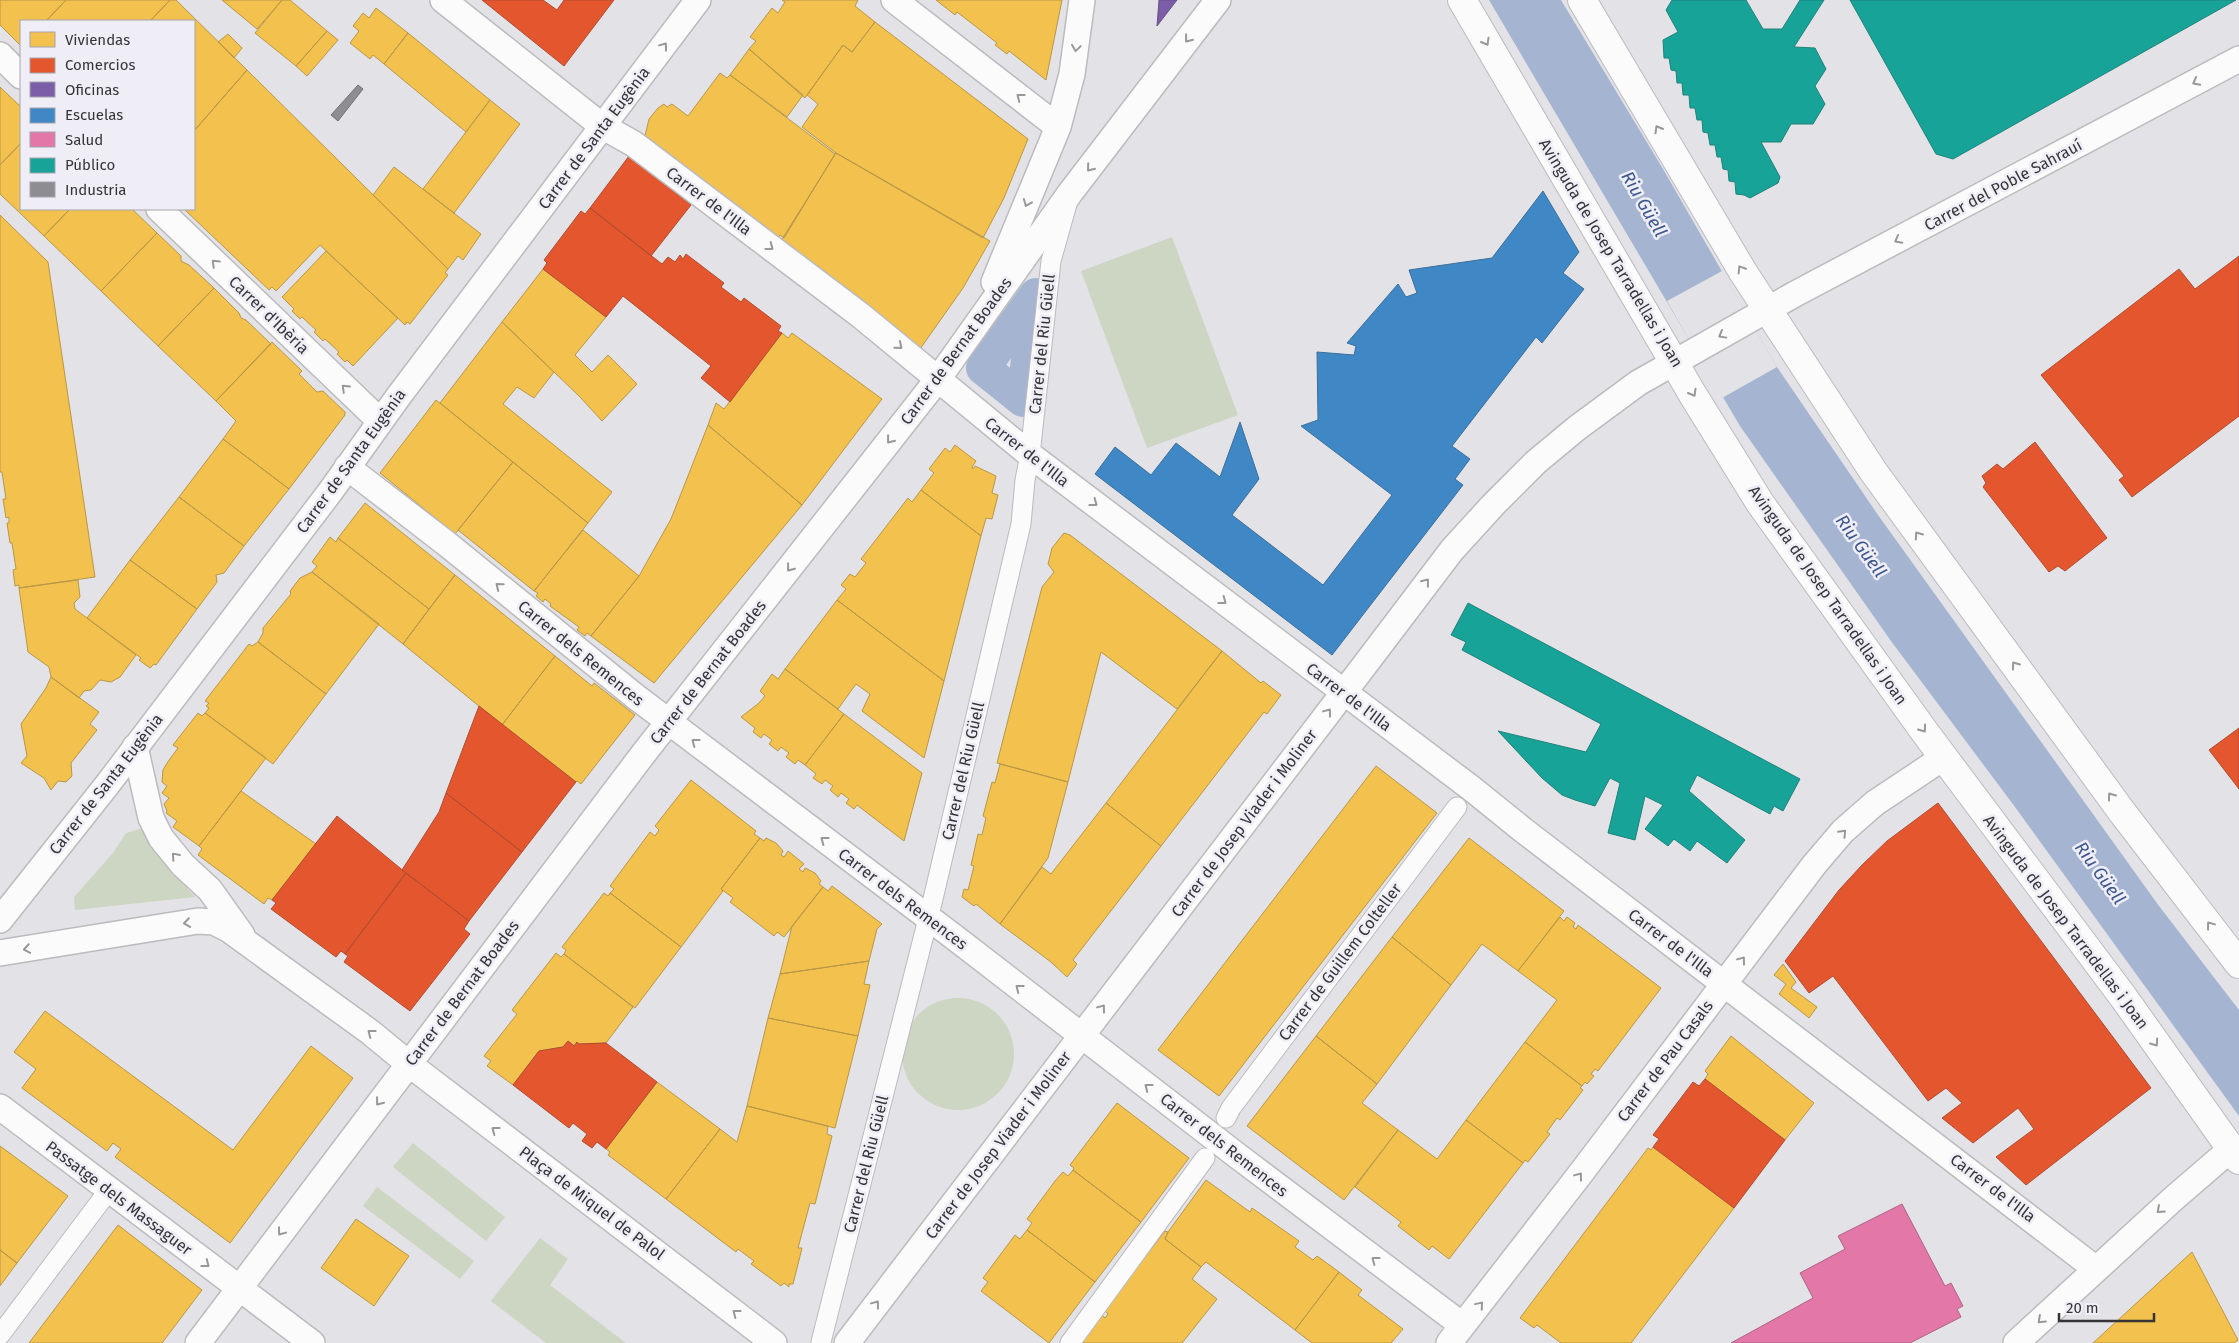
<svg xmlns="http://www.w3.org/2000/svg" width="2239" height="1343" font-family="'Fira Sans',sans-serif">
<style>
.green{fill:#ccd6c2}
.water{fill:#a5b4d1}
.pier{fill:#e3e2e7}
.homes{fill:#f2c14e;stroke:#b99747}
.shops{fill:#e4572e;stroke:#b04d31}
.offices{fill:#7b5ea7;stroke:#665286}
.schools{fill:#3f88c5;stroke:#3c6f9b}
.health{fill:#e377a8;stroke:#af6386}
.public{fill:#17a398;stroke:#20827b}
.industry{fill:#8d8d92;stroke:#737377}
.lines{fill:none;stroke-linecap:round;stroke-linejoin:round}
.canal{stroke:#a5b4d1;stroke-width:34}
.pedestrian-casing{stroke:#bbbbbe;stroke-width:21}
.minor-casing{stroke:#bbbbbe;stroke-width:28}
.tertiary-casing{stroke:#bbbbbe;stroke-width:30}
.pedestrian{stroke:#fbfbfb;stroke-width:19}
.minor{stroke:#fbfbfb;stroke-width:25}
.tertiary{stroke:#fbfbfb;stroke-width:28}
.oneway{stroke:#98989a}
.labels{text-anchor:middle;dominant-baseline:central;stroke-width:5;stroke-linejoin:round;paint-order:stroke}
.street-label{font-size:16px;fill:#353538;stroke:#efedf6}
.water-label{font-size:18px;font-style:italic;fill:#3b578b;stroke:#efedf6}
</style>
<rect width="100%" height="100%" fill="#e3e2e7"/>
<!-- green -->
<path class="green" d="M1172,237L1238,415L1147,448L1081,271Z
M143,828L173,873L195,897L75,910L74,897L113,853L126,833Z
M902 1054a56 56 0 1 1 112 0a56 56 0 1 1-112 0Z
M413,1143L505,1217L486,1241L393,1167Z
M377,1187L474,1261L460,1279L363,1206Z
M540,1238L568,1259L550,1285L626,1343H546L491,1301Z"/>
<!-- water -->
<path class="water" d="M1489,0H1561L1663,169L1777,367L1878,515L2159,906L2239,1010V1116L2015,807L1891,641L1740,426Z"/>
<!-- pier -->
<path class="pier" d="M1722,271L1777,367L1722,398L1667,301Z"/>
<!-- homes -->
<path class="homes" d="M0,0H66L46,21H21V46L0,25Z
M66,0H170L150,21H46Z
M170,0H176L247,70L194,131V21H150Z
M222,0H282L257,29Z
M282,0H290L327,31L296,66L255,33Z
M782,0H858L855,6L875,22L852,52L843,45L805,98L749,49L756,41L750,37L772,8L778,13L785,2Z
M936,0H1062L1046,80L1009,51L1007,54L995,45L997,43L957,12L955,15Z
M376,8L408,33L384,64L373,55L370,59L350,43L359,31L353,26L363,13L369,18Z
M875,22L1028,139L1004,198L983,238L836,153L802,127L818,104L807,95L843,45L852,52Z
M327,31L338,40L307,76L296,66Z
M408,33L490,100L466,132L384,64Z
M228,34L242,48L234,58L218,42Z
M749,49L803,95L787,117L730,75Z
M247,70L448,269L445,273L448,275L410,324L407,322L405,325L320,245L276,291L272,287L269,290L184,209H194V131Z
M720,73L727,78L730,75L835,154L784,238L780,235L778,238L645,136L649,119L658,108L664,104L667,107L672,104L688,116Z
M0,87L21,107V143L0,165Z
M490,100L520,124L454,213L423,189Z
M21,143V209H70L44,236L0,194V165Z
M836,153L990,241L963,288L920,349L779,244Z
M394,167L481,234L463,260L458,256L448,269L373,195Z
M70,209H132L157,233L101,291L44,236Z
M0,215L48,262L95,577L19,588V585L15,586L13,570L16,569L12,543H10L7,523H9V517L6,518L3,499H6L2,472H0Z
M157,233L181,256V261L189,265L214,288L158,346L101,291Z
M326,251L398,318L353,366L347,360L345,362L337,354L339,352L325,339L323,341L314,332L316,330L302,317L300,319L292,311L294,309L282,297Z
M543,269L606,317L575,355L592,372L608,355L637,384L602,421L580,397L502,322Z
M214,288L239,313L241,318L246,320L271,344L216,401L158,346Z
M502,322L554,372L534,398L517,387L503,404L612,492L588,523L440,403Z
M782,333L788,338L792,333L882,399L802,505L708,425L716,403L724,409Z
M272,342L302,371L299,374L317,392L323,391L345,412V415L289,489L223,439L236,421L216,401Z
M436,400L513,462L455,534L380,473Z
M708,425L802,505L654,683L591,636L639,576L671,519Z
M223,439L289,489L244,546L179,497Z
M955,445L976,461L972,467L973,469L975,466L996,476L992,493L998,495L992,519L986,518L981,536L921,490L934,473L929,469L945,448L950,452Z
M513,462L588,523L534,591L458,530Z
M921,490L981,536L944,681L837,600L846,589L841,585L850,574L855,577L866,563L861,559L908,498L912,502Z
M179,497L244,546L224,573L216,575L217,582L197,609L130,560Z
M365,503L455,575L429,609L338,538Z
M583,530L639,576L591,636L587,633L585,636L577,630L579,627L550,606L551,604L545,599L543,602L536,596L538,593L534,591Z
M1064,533L1070,535L1222,651L1177,709L1101,652L1068,782L997,763L1042,587L1054,572L1048,564L1052,548Z
M330,537L336,542L338,538L429,609L403,644L312,572L317,566L312,562Z
M130,560L197,609L156,665L154,664L150,668L139,660L141,658L87,618Z
M312,572L379,624L326,694L258,642L263,633V628L291,594L290,591L300,578Z
M455,575L555,656L502,725L403,644Z
M78,580L80,597L74,603L75,609L136,655L120,677L111,682L100,680L91,690L84,691L79,698L51,677L49,667L28,652L19,588Z
M837,600L944,681L924,758L862,711L870,694L856,684L838,709L785,669Z
M258,642L326,694L273,764L205,713L209,708L206,706L209,703L205,701L249,644L252,646Z
M1222,651L1261,683L1263,681L1281,695L1267,714L1264,712L1161,846L1106,803Z
M555,656L592,686L594,683L635,715L581,784L577,781L576,782L502,725Z
M785,669L844,714L805,765L798,760L795,764L786,757L789,753L781,747L778,751L769,744L772,740L764,734L761,738L753,732L755,728L741,717L759,703L765,696L760,691L772,674L778,679Z
M51,677L99,712L90,724L97,730L71,763L72,776L66,782L58,781L51,790L44,778L21,763L27,756L21,724L46,688Z
M198,713L202,716L205,713L266,758L199,846L173,827L177,821L166,813L167,811L164,804L169,798L162,793L167,786L162,782L163,770L167,763L178,748L173,745Z
M844,714L922,773L904,841L857,805L854,809L846,803L849,799L841,793L838,797L830,790L833,786L825,780L822,784L813,778L816,774L805,765Z
M1000,764L1068,782L1048,858L1000,924L976,904L974,906L962,897L964,889L968,890L974,866L971,865L978,834L982,835L986,818L983,816L992,782L995,783Z
M1376,766L1437,813L1219,1096L1158,1050Z
M691,780L756,831L754,834L760,838L721,889L723,891L681,947L610,893L614,889L610,886L650,832L655,836L659,830L655,826Z
M241,791L316,844L272,900L268,898L264,904L198,855L202,849L199,846Z
M1106,803L1161,846L1073,960L1077,964L1067,977L1051,962L1000,924L1042,867L1051,874Z
M760,838L764,841L766,838L776,843L783,851L781,855L784,857L788,851L804,864L799,869L803,872L805,868L815,873L821,881L819,884L823,887L784,937L777,932L774,936L730,902L733,898L721,889Z
M1469,838L1564,911L1518,971L1482,944L1451,985L1392,937Z
M832,886L882,924L877,929L869,961L780,974L792,926L823,887L828,891Z
M604,893L608,896L610,893L681,947L635,1008L564,954L566,950L562,947Z
M1560,917L1564,921L1567,917L1575,923L1573,927L1576,929L1578,925L1661,988L1598,1071L1595,1069L1591,1074L1594,1076L1587,1084L1585,1082L1582,1086L1525,1042L1557,1000L1518,971Z
M1392,937L1451,985L1377,1084L1316,1036Z
M556,953L561,957L564,954L633,1007L606,1043L579,1044L577,1042L574,1046L568,1041L563,1047L539,1051L513,1085L487,1066L491,1061L484,1056L517,1014L512,1010Z
M869,961L864,984L870,985L858,1036L768,1018L780,974Z
M1783,964L1796,982L1791,988L1817,1007L1809,1018L1779,994L1786,984L1774,975Z
M45,1011L233,1150L311,1046L353,1078L230,1243L115,1157L121,1149L113,1143L107,1151L22,1088L36,1069L14,1052Z
M768,1018L858,1036L835,1128L747,1106Z
M1316,1036L1377,1084L1362,1103L1398,1130L1344,1200L1247,1126Z
M1731,1036L1814,1103L1785,1140L1705,1079L1708,1074L1705,1071Z
M1525,1042L1582,1086L1580,1088L1583,1090L1560,1120L1557,1118L1547,1132L1550,1134L1528,1162L1525,1160L1523,1163L1466,1120Z
M657,1082L720,1129L666,1199L608,1155L610,1152L606,1149Z
M1117,1103L1189,1158L1141,1222L1073,1170L1074,1168L1070,1165Z
M747,1106L828,1126L827,1134L832,1136L815,1204L810,1203L798,1248H802L793,1284H789V1287L784,1283L781,1286L751,1264L754,1261L738,1249L736,1252L666,1199L720,1129L737,1142Z
M1466,1120L1523,1163L1449,1259L1432,1246L1429,1250L1398,1226L1401,1222L1355,1187L1398,1130L1437,1159Z
M0,1146L68,1196L17,1263L0,1250Z
M1653,1147L1734,1208L1631,1343H1561L1537,1325L1534,1328L1520,1318L1648,1148L1651,1150Z
M1073,1170L1141,1222L1095,1282L1027,1230L1032,1223L1027,1219L1055,1181L1063,1172L1068,1176Z
M1206,1180L1250,1212L1252,1208L1299,1241L1295,1247L1313,1260L1317,1256L1339,1272L1295,1330L1206,1262L1201,1267L1165,1239L1168,1232Z
M356,1219L409,1256L374,1306L321,1268Z
M118,1225L202,1290L162,1343H29Z
M1027,1230L1095,1282L1049,1343L981,1291L988,1282L983,1278L1015,1235L1020,1239Z
M1165,1231L1168,1232L1165,1239L1201,1267L1192,1279L1217,1299L1182,1343H1079L1101,1314L1105,1318L1108,1314L1104,1310Z
M0,1250L17,1263L0,1286Z
M2192,1252L2238,1340L2234,1343H2093Z
M1339,1272L1362,1290L1358,1295L1403,1329L1391,1343H1312L1295,1330Z"/>
<!-- shops -->
<path class="shops" d="M482,0H543L557,10L564,0H614L564,66Z
M629,156L691,205L651,256L590,208Z
M590,208L662,264L668,257L675,262L680,255L683,259L686,254L724,283L721,287L741,302L744,298L781,326L778,331L782,333L730,402L701,378L711,366L623,296L606,317L543,269L547,263L544,260L581,211L585,214Z
M2239,256V416L2132,497L2119,480L2124,476L2041,375L2179,269L2195,289Z
M2035,442L2107,538L2065,571L2058,566L2049,572L1983,487L1986,483L1982,476L1997,464L2003,469Z
M479,706L576,782L522,852L446,793Z
M2239,728V789L2209,750Z
M446,793L522,852L469,921L402,870L439,812Z
M1938,803L2151,1088L2026,1185L1996,1157L2034,1129L2018,1108L1973,1143L1942,1118L1962,1103L1946,1088L1928,1101L1833,976L1809,993L1785,961L1839,890L1862,865L1887,841Z
M337,816L406,873L345,954L341,951L336,957L271,909L276,903L272,900Z
M406,873L469,921L464,929L470,934L410,1011L344,962L348,956L345,954Z
M568,1041L574,1046L577,1042L579,1044L606,1043L657,1082L606,1149L597,1142L592,1148L582,1141L587,1134L573,1123L569,1128L513,1085L539,1051L563,1047Z
M1705,1079L1785,1140L1734,1208L1653,1147L1659,1139L1653,1135L1693,1082L1699,1086Z"/>
<!-- offices -->
<path class="offices" d="M1159,0H1177L1157,26Z"/>
<!-- schools -->
<path class="schools" d="M1543,191L1579,252L1563,273L1584,289L1542,343L1536,337L1452,446L1470,459L1455,479L1463,485L1332,655L1095,474L1115,447L1151,475L1176,443L1220,477L1240,422L1259,479L1232,515L1323,585L1392,495L1301,426L1318,420L1317,352L1354,355L1356,346L1347,343L1398,284L1406,297L1417,293L1409,270L1492,258Z"/>
<!-- health -->
<path class="health" d="M1902,1204L1945,1286L1951,1283L1963,1306L1957,1309L1961,1317L1910,1343H1731L1813,1298L1800,1273L1845,1249L1838,1236Z"/>
<!-- public -->
<path class="public" d="M1672,0H1746L1763,29H1782L1800,0H1824L1794,47L1815,48L1826,69L1815,86L1825,104L1813,124H1791L1781,142H1761L1780,177L1778,183L1750,198L1744,195L1736,194L1735,182L1729,181L1728,170L1723,169L1721,157H1717L1715,145H1710L1708,133L1703,132L1702,120H1697L1695,108H1690L1689,95H1683L1682,83H1677L1676,71L1671,70L1669,58H1664L1663,40L1678,32L1666,10Z
M1850,0H2236L1953,159L1936,154Z
M1468,603L1800,779L1783,811L1774,806L1770,814L1697,775L1689,791L1745,840L1727,863L1697,841L1690,851L1674,839L1668,846L1645,829L1663,805L1645,796L1635,840L1608,833L1620,783L1610,778L1595,806L1575,800L1562,795L1542,778L1498,731L1586,752L1601,724L1462,650L1466,642L1451,635Z"/>
<!-- industry -->
<path class="industry" d="M358,85L363,89L338,121L331,115Z"/>
<g class="lines">
<!-- canal -->
<path class="canal" d="M1036,295L1023,400L983,368Z"/>
<!-- pedestrian casing -->
<g class="pedestrian-casing">
<path id="pedestrian" d="M1226,1118L1231,1108L1457,807
M0,1335L109,1190
M821,1342L933,899L1021,524L1025,480L1030,455L1051,261L1067,204
M1070,1343L1205,1158"/>
</g>
<!-- minor casing -->
<g class="minor-casing">
<path id="minor" d="M443,0L602,126L634,144L860,315L1034,458L1471,788L1523,830L2096,1269
M894,0L1058,127
M0,55L21,76
M159,209L380,421
M994,282L1058,127L1072,74L1082,0
M347,467L447,544L636,697L954,937L1239,1157L1462,1325
M135,747L151,818L161,838L183,865L210,890L242,935
M0,920L107,785L330,492L398,397L698,0
M0,953L198,921L214,922L228,929L370,1032L409,1064L774,1343
M0,1107L312,1343
M198,1343L644,753L938,379L1070,193L1218,0
M847,1343L1364,666L1452,550L1493,505L1536,462L1577,428L1638,383L1795,294L2239,59
M1449,1343L1581,1173L1814,865L1843,831L1875,803L1944,757
M2016,1343L2173,1199L2231,1149"/>
</g>
<!-- tertiary casing -->
<g class="tertiary-casing">
<path id="tertiary" d="M1462,0L1693,395L1760,503L1924,731L2124,998L2239,1160
M1582,0L1743,272L1873,471L2122,812L2239,964"/>
</g>
<!-- pedestrian -->
<use href="#pedestrian" class="pedestrian"/>
<!-- minor -->
<use href="#minor" class="minor"/>
<!-- tertiary -->
<use href="#tertiary" class="tertiary"/>
</g>
<!-- one-way arrows -->
<defs><path id="oneway-chevron" d="M-2-3.5L2.5 0L-2 3.5" fill="none" stroke-width="1.6" stroke-linecap="round" stroke-linejoin="round" transform="scale(1.25)"/></defs>
<g class="oneway">
<use href="#oneway-chevron" transform="translate(1188 39) rotate(128)"/>
<use href="#oneway-chevron" transform="translate(1486 42) rotate(60)"/>
<use href="#oneway-chevron" transform="translate(664 46) rotate(-53)"/>
<use href="#oneway-chevron" transform="translate(1076 48) rotate(98)"/>
<use href="#oneway-chevron" transform="translate(2196 82) rotate(152)"/>
<use href="#oneway-chevron" transform="translate(1020 97) rotate(-142)"/>
<use href="#oneway-chevron" transform="translate(1658 129) rotate(-120)"/>
<use href="#oneway-chevron" transform="translate(1090 168) rotate(129)"/>
<use href="#oneway-chevron" transform="translate(1027 203) rotate(112)"/>
<use href="#oneway-chevron" transform="translate(1898 240) rotate(152)"/>
<use href="#oneway-chevron" transform="translate(770 247) rotate(37)"/>
<use href="#oneway-chevron" transform="translate(215 263) rotate(-136)"/>
<use href="#oneway-chevron" transform="translate(1741 269) rotate(-122)"/>
<use href="#oneway-chevron" transform="translate(1722 335) rotate(151)"/>
<use href="#oneway-chevron" transform="translate(899 346) rotate(40)"/>
<use href="#oneway-chevron" transform="translate(345 388) rotate(-136)"/>
<use href="#oneway-chevron" transform="translate(1693 393) rotate(60)"/>
<use href="#oneway-chevron" transform="translate(890 440) rotate(128)"/>
<use href="#oneway-chevron" transform="translate(1094 503) rotate(37)"/>
<use href="#oneway-chevron" transform="translate(1918 535) rotate(-125)"/>
<use href="#oneway-chevron" transform="translate(790 568) rotate(128)"/>
<use href="#oneway-chevron" transform="translate(1426 582) rotate(-52)"/>
<use href="#oneway-chevron" transform="translate(499 586) rotate(-141)"/>
<use href="#oneway-chevron" transform="translate(1223 601) rotate(37)"/>
<use href="#oneway-chevron" transform="translate(2015 665) rotate(-126)"/>
<use href="#oneway-chevron" transform="translate(1328 712) rotate(-53)"/>
<use href="#oneway-chevron" transform="translate(1923 729) rotate(54)"/>
<use href="#oneway-chevron" transform="translate(695 742) rotate(-143)"/>
<use href="#oneway-chevron" transform="translate(2111 796) rotate(-126)"/>
<use href="#oneway-chevron" transform="translate(1843 833) rotate(-46)"/>
<use href="#oneway-chevron" transform="translate(824 840) rotate(-143)"/>
<use href="#oneway-chevron" transform="translate(175 856) rotate(-131)"/>
<use href="#oneway-chevron" transform="translate(187 923) rotate(172)"/>
<use href="#oneway-chevron" transform="translate(2210 925) rotate(-127)"/>
<use href="#oneway-chevron" transform="translate(27 949) rotate(170)"/>
<use href="#oneway-chevron" transform="translate(1742 960) rotate(-53)"/>
<use href="#oneway-chevron" transform="translate(1019 988) rotate(-142)"/>
<use href="#oneway-chevron" transform="translate(1102 1008) rotate(-53)"/>
<use href="#oneway-chevron" transform="translate(371 1033) rotate(-142)"/>
<use href="#oneway-chevron" transform="translate(2155 1043) rotate(55)"/>
<use href="#oneway-chevron" transform="translate(1148 1087) rotate(-142)"/>
<use href="#oneway-chevron" transform="translate(379 1102) rotate(128)"/>
<use href="#oneway-chevron" transform="translate(495 1130) rotate(-143)"/>
<use href="#oneway-chevron" transform="translate(1579 1176) rotate(-53)"/>
<use href="#oneway-chevron" transform="translate(2160 1210) rotate(138)"/>
<use href="#oneway-chevron" transform="translate(281 1232) rotate(127)"/>
<use href="#oneway-chevron" transform="translate(1375 1260) rotate(-143)"/>
<use href="#oneway-chevron" transform="translate(206 1264) rotate(38)"/>
<use href="#oneway-chevron" transform="translate(876 1304) rotate(-53)"/>
<use href="#oneway-chevron" transform="translate(1480 1305) rotate(-50)"/>
<use href="#oneway-chevron" transform="translate(736 1313) rotate(-142)"/>
<use href="#oneway-chevron" transform="translate(2041 1320) rotate(137)"/>
</g>
<g class="labels">
<!-- street labels -->
<g class="street-label">
<text transform="translate(594 138) rotate(-53)">Carrer de Santa Eugènia</text>
<text transform="translate(2003 185) rotate(-28)">Carrer del Poble Sahrauí</text>
<text transform="translate(709 201) rotate(37)">Carrer de l'Illa</text>
<text transform="translate(1611 253) rotate(59)">Avinguda de Josep Tarradellas i Joan</text>
<text transform="translate(269 315) rotate(44)">Carrer d'Ibèria</text>
<text transform="translate(1042 344) rotate(-84)">Carrer del Riu Güell</text>
<text transform="translate(956 351) rotate(-54)">Carrer de Bernat Boades</text>
<text transform="translate(1027 452) rotate(38)">Carrer de l'Illa</text>
<text transform="translate(351 461) rotate(-54)">Carrer de Santa Eugènia</text>
<text transform="translate(1828 595) rotate(55)">Avinguda de Josep Tarradellas i Joan</text>
<text transform="translate(581 653) rotate(39)">Carrer dels Remences</text>
<text transform="translate(708 672) rotate(-52)">Carrer de Bernat Boades</text>
<text transform="translate(1349 697) rotate(37)">Carrer de l'Illa</text>
<text transform="translate(963 771) rotate(-77)">Carrer del Riu Güell</text>
<text transform="translate(106 784) rotate(-52)">Carrer de Santa Eugènia</text>
<text transform="translate(1244 823) rotate(-53)">Carrer de Josep Viader i Moliner</text>
<text transform="translate(903 899) rotate(37)">Carrer dels Remences</text>
<text transform="translate(2066 922) rotate(53)">Avinguda de Josep Tarradellas i Joan</text>
<text transform="translate(1671 943) rotate(37)">Carrer de l'Illa</text>
<text transform="translate(1340 962) rotate(-53)">Carrer de Guillem Colteller</text>
<text transform="translate(462 993) rotate(-53)">Carrer de Bernat Boades</text>
<text transform="translate(1665 1061) rotate(-53)">Carrer de Pau Casals</text>
<text transform="translate(998 1145) rotate(-53)">Carrer de Josep Viader i Moliner</text>
<text transform="translate(1224 1145) rotate(38)">Carrer dels Remences</text>
<text transform="translate(866 1164) rotate(-76)">Carrer del Riu Güell</text>
<text transform="translate(1993 1188) rotate(37)">Carrer de l'Illa</text>
<text transform="translate(119 1198) rotate(37)">Passatge dels Massaguer</text>
<text transform="translate(592 1203) rotate(37)">Plaça de Miquel de Palol</text>
</g>
<!-- water labels -->
<g class="water-label">
<text transform="translate(1644 204) rotate(60)">Riu Güell</text>
<text transform="translate(1861 546) rotate(54)">Riu Güell</text>
<text transform="translate(2100 873) rotate(54)">Riu Güell</text>
</g>
</g>
<!-- legend -->
<rect x="20" y="20" width="175" height="190" fill="#efedf6" stroke="#a5a3aa"/>
<rect x="30" y="32" width="25" height="15" fill="#f2c14e" stroke="#a5a3aa"/>
<text x="65" y="45" font-size="15" fill="#353538">Viviendas</text>
<rect x="30" y="58" width="25" height="15" fill="#e4572e" stroke="#a5a3aa"/>
<text x="65" y="70" font-size="15" fill="#353538">Comercios</text>
<rect x="30" y="82" width="25" height="15" fill="#7b5ea7" stroke="#a5a3aa"/>
<text x="65" y="95" font-size="15" fill="#353538">Oficinas</text>
<rect x="30" y="108" width="25" height="15" fill="#3f88c5" stroke="#a5a3aa"/>
<text x="65" y="120" font-size="15" fill="#353538">Escuelas</text>
<rect x="30" y="132" width="25" height="15" fill="#e377a8" stroke="#a5a3aa"/>
<text x="65" y="145" font-size="15" fill="#353538">Salud</text>
<rect x="30" y="158" width="25" height="15" fill="#17a398" stroke="#a5a3aa"/>
<text x="65" y="170" font-size="15" fill="#353538">Público</text>
<rect x="30" y="182" width="25" height="15" fill="#8d8d92" stroke="#a5a3aa"/>
<text x="65" y="195" font-size="15" fill="#353538">Industria</text>
<!-- scale -->
<path d="M2059 1313v8h95v-8" fill="none" stroke="#353538" stroke-width="2.5"/>
<text x="2066" y="1313" font-size="15" fill="#353538" stroke="#efedf6" stroke-width="4" paint-order="stroke">20 m</text>
</svg>
